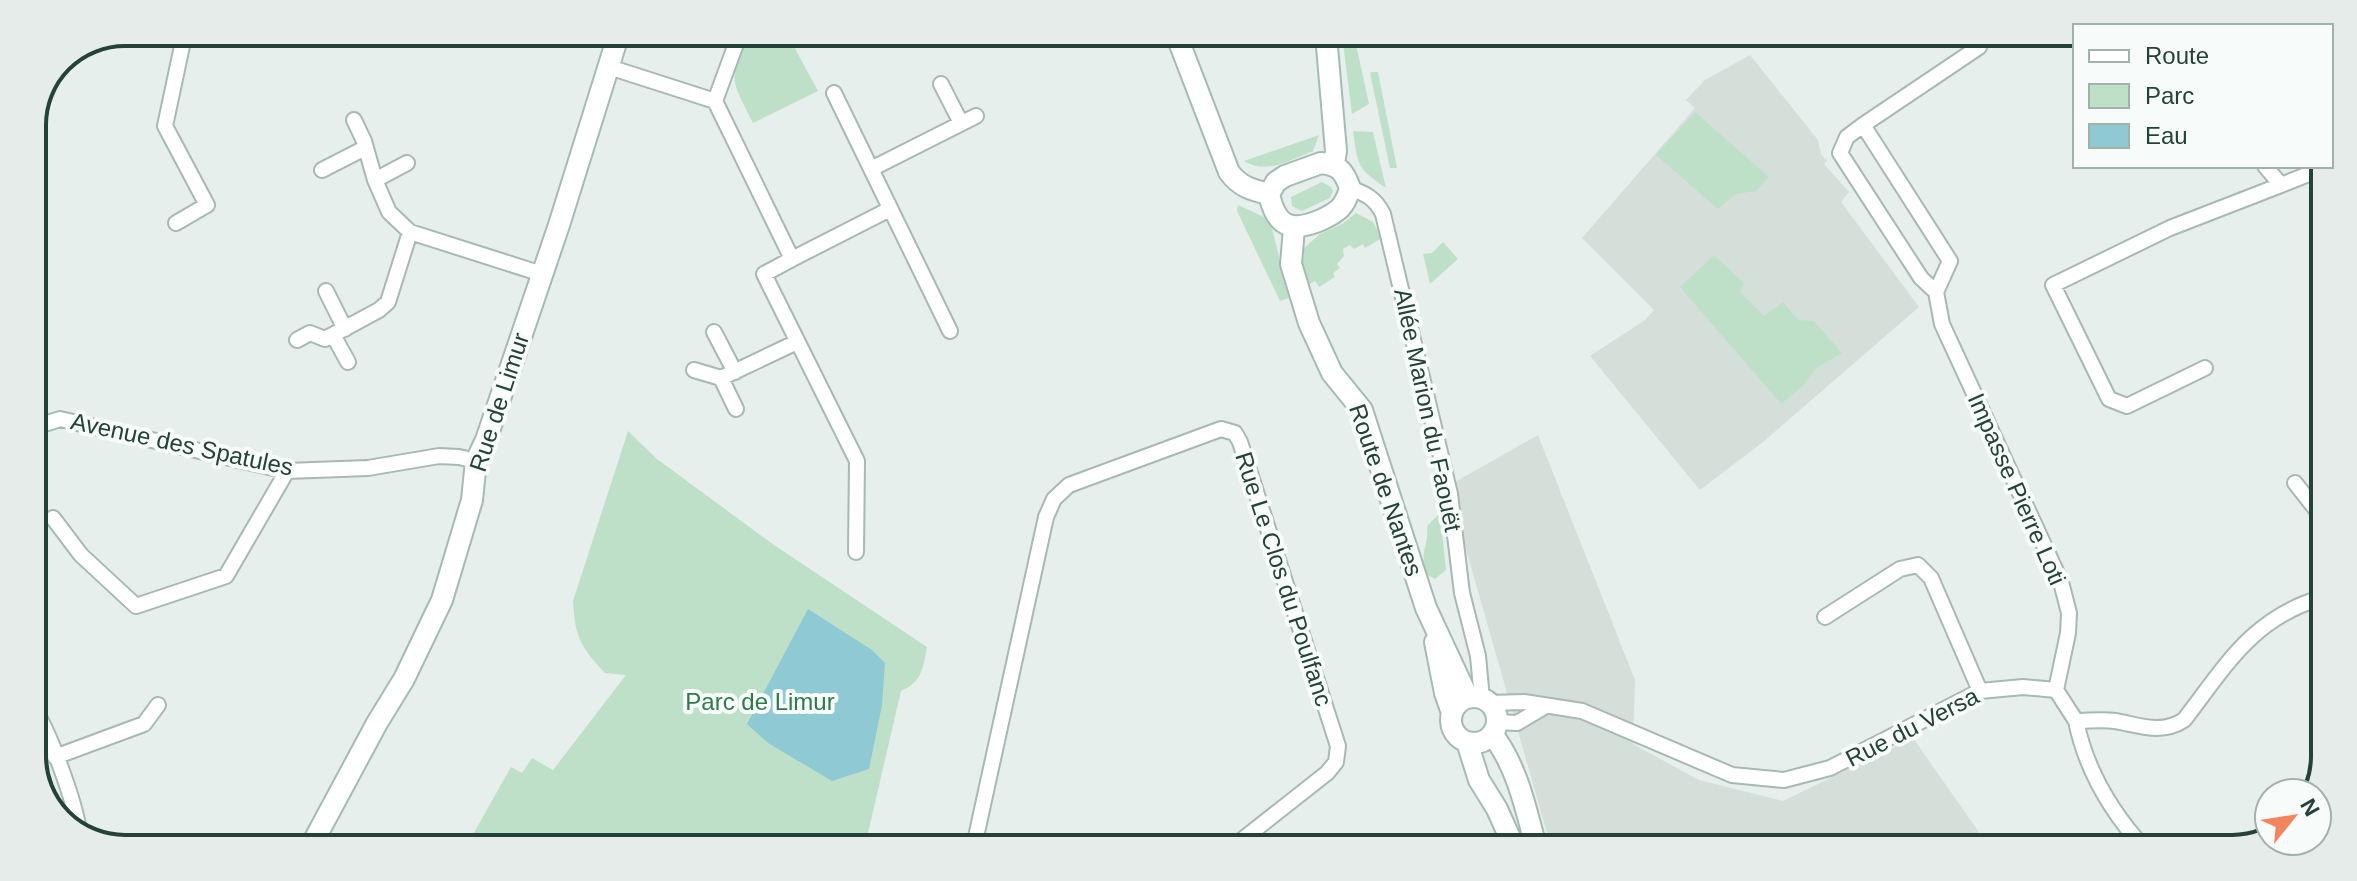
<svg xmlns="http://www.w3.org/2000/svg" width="2357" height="881" font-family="Arial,sans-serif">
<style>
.built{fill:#d4dfda}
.green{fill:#bfe0c8}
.water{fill:#8ec9d4}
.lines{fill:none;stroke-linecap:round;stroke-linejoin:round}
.street-casing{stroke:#a8b8b2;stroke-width:18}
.secondary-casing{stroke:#a4bbb3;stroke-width:24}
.street{stroke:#fff;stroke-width:14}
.secondary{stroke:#fff;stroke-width:20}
.labels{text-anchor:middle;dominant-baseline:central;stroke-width:8;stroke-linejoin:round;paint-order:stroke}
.street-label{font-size:24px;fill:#24423a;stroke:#f7fbf9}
.park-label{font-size:24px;fill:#2d7a4b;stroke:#f7fbf9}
.rim{fill:none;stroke:#24423a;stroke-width:4}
</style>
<rect width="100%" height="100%" fill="#e6efeb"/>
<!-- built -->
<path class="built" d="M1750,55L1818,140L1821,154L1827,161L1824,164L1849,192L1841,202L1919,307L1763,442L1700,490L1590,356L1645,320L1654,310L1582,238L1695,108L1686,100L1705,80Z
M1538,435L1635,680L1633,744L1699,780L1783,801L1913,738L1990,848L1551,847L1448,486Z"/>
<!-- green -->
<path class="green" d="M747,33L787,34L818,91L753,123C730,77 729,83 747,33Z
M1342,35H1354L1369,104L1352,114Z
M1372,72H1378L1397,168H1390L1370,73Z
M1695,112L1769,177L1756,191L1736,194L1718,209L1656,155Z
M1353,131L1373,132L1386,188C1357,168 1358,166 1353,131Z
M1319,135L1313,151C1290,160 1267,175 1244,161Z
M1322,182L1331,187L1333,191L1330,198L1302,211L1292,206L1291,197Z
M1238,205L1266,218L1272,228L1289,298L1280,301L1237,211Z
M1356,213L1373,222L1382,238L1365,248L1363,244L1354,249L1350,245L1343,249L1344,256L1337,264L1340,268L1333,273L1335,277L1319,287L1315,281L1306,286L1302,271L1304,248L1320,234L1342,224Z
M1443,242L1458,259L1430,284L1423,254L1432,253Z
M1714,255L1744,283L1740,292L1764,316L1783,302L1799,320L1814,321L1842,353L1815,369L1803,386L1781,404L1680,287Z
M628,431L657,459L774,545L927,647C923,668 922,682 901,691L865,846L467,845L511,767L522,773L532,758L553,770L626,675L605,673C580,646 575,637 573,601Z
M1440,513L1446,570L1435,579L1426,574C1419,549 1429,548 1427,526Z"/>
<!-- water -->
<path class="water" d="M808,609L872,650L885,663L882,705L869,769L832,781L768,743L747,724Z"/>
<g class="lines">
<!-- street casing -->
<g class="street-casing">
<path id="street" d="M1972,36L1979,47L1863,125L1950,261L1936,292L1942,324L2061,582L2069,613L2068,633L2056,690
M609,67L715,101L792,259L764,274L857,461L856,552
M941,84L961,123
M834,93L950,331
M715,101L740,33
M354,120L364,141L375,180L389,212L410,232L542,274
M1863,125L1847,137L1840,153L1921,278L1936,292
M2265,166L2281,185L2324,168
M871,169L976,116
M322,170L365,148
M375,180L407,163
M1350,188C1366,194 1375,198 1383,214L1450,494L1462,593L1478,656L1482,699
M176,223L207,205L165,126L185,32
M32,239L37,246
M792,259L890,209
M326,291L345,329
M714,332L735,372
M333,335L348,362
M297,340L310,333L325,339L379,310L388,302L410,232
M2205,368L2127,406L2109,399L2053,285L2170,228L2281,185
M694,370L721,378L797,342
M721,378L736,409
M32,428L60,419L287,471L368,468L439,456L459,457L476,461
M2295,483L2322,517
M53,518L81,555L136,606L226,576L287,471
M1825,617L1900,569L1918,565L1931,578L1980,691
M1489,703L1524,702L1582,711L1732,775L1784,780L1830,768L1980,691L2023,687L2056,690L2076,721C2088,721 2102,719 2115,721C2139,725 2161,735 2184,720C2225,667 2252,618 2321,598
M32,706C49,729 76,805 79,832
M2076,721C2086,770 2111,812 2145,849
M1497,722L1517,723L1544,707
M55,757L144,724L158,705
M974,846L1046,517L1054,499L1069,485L1221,429L1235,433L1240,442L1338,746L1336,762L1327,773L1233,847"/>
</g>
<!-- secondary casing -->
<g class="secondary-casing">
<path id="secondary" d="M1176,34L1229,172C1240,187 1252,190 1269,194
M1326,35L1336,151L1334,164
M1321,163C1339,165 1344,171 1350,188C1345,207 1338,212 1321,220C1290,233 1276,226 1269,194L1276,182L1285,176Z
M1294,228L1291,264L1309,323L1332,373L1362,410L1426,608L1468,698
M1435,642L1445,693L1452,713
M1451 720a23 23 0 1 1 46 0a23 23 0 1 1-46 0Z
M1492,734C1517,766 1526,809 1536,847
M1467,742L1479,780L1497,809L1514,847
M312,844L377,723L404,679L442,600L472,500L476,461L486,440L559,225L619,33"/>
</g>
<!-- street -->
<use href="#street" class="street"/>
<!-- secondary -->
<use href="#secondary" class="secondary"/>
</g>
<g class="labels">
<!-- street labels -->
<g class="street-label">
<text transform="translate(499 402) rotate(-72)">Rue de Limur</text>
<text transform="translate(1428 410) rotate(78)">Allée Marion du Faouët</text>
<text transform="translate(182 444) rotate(12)">Avenue des Spatules</text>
<text transform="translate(2017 489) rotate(66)">Impasse Pierre Loti</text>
<text transform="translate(1386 490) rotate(71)">Route de Nantes</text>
<text transform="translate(1284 579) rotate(72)">Rue Le Clos du Poulfanc</text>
<text transform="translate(1912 727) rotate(-27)">Rue du Versa</text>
</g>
<!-- park labels -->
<g class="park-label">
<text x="760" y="701">Parc de Limur</text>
</g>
</g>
<!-- crop -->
<path d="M0 0H2357V881H0ZM125 46H2232A79 79 0 0 1 2311 125V756A79 79 0 0 1 2232 835H125A79 79 0 0 1 46 756V125A79 79 0 0 1 125 46Z" fill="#e6ecea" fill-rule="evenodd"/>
<path class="rim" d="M125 46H2232A79 79 0 0 1 2311 125V756A79 79 0 0 1 2232 835H125A79 79 0 0 1 46 756V125A79 79 0 0 1 125 46Z"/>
<!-- legend -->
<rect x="2073" y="24" width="260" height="144" fill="#f7fbf9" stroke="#a3b1ad" stroke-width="2"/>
<rect x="2089" y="50" width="40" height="12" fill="#ffffff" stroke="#a3b1ad" stroke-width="2"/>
<text x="2145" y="64" font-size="24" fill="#24423a">Route</text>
<rect x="2089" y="84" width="40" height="24" fill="#bfe0c8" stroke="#a3b1ad" stroke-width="2"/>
<text x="2145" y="104" font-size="24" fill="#24423a">Parc</text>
<rect x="2089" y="124" width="40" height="24" fill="#8ec9d4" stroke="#a3b1ad" stroke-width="2"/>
<text x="2145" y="144" font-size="24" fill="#24423a">Eau</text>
<!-- north arrow -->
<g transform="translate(2293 817) rotate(60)"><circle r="38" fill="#f7fbf9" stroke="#a3b1ad" stroke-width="2"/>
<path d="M0-6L14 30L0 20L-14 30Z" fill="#f4845f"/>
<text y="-12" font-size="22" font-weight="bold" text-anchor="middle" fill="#24423a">N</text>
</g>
</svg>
